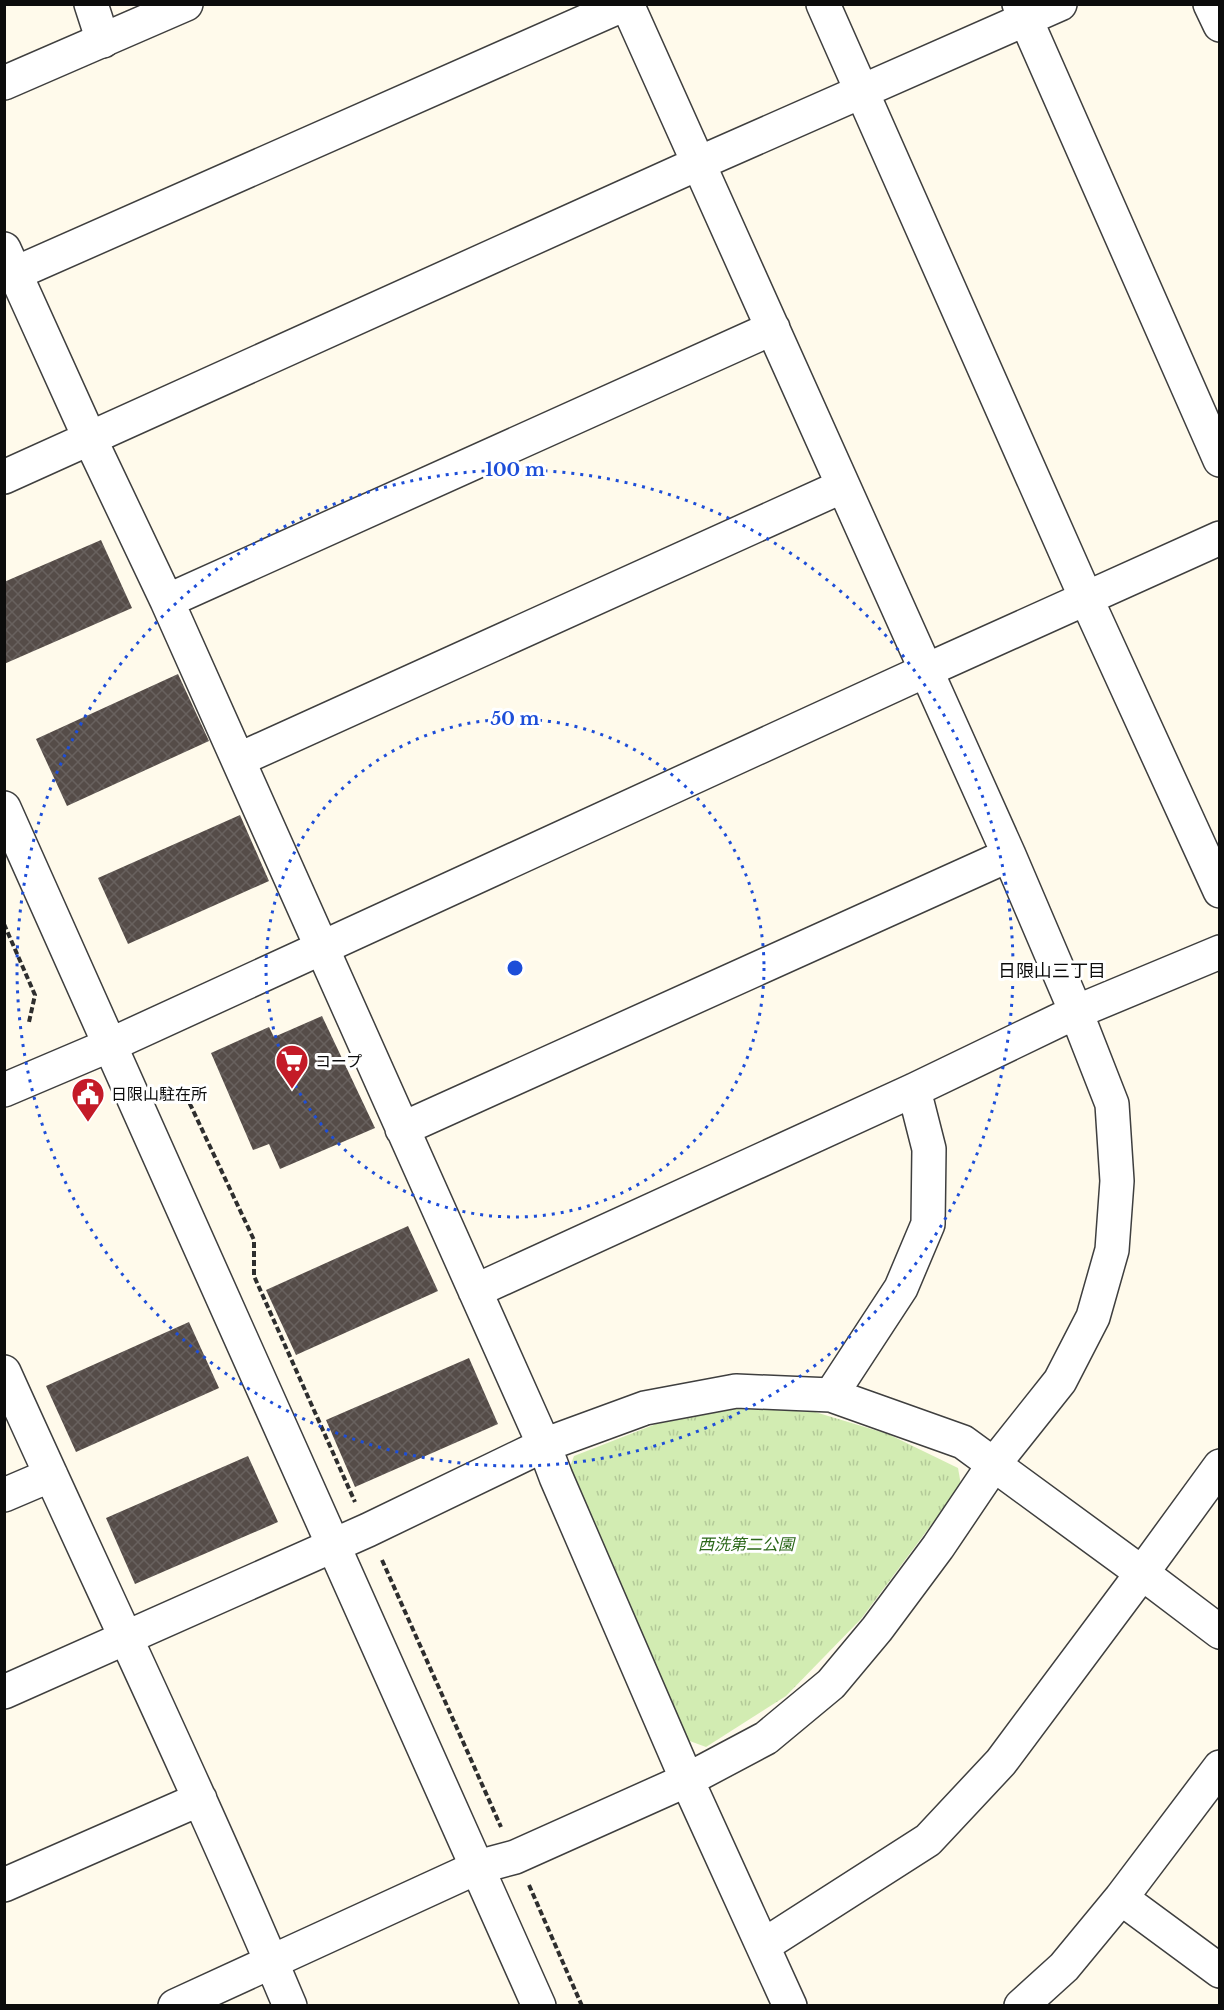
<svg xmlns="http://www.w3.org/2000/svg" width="1224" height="2010" font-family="'Libre Baskerville','Noto Sans JP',serif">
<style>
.park{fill:url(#park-tufts)}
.building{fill:url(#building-cross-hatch)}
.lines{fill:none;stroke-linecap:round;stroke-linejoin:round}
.minor-casing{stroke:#3f3f3f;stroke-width:36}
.tertiary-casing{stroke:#3f3f3f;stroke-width:36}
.path{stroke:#2e2e2e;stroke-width:4;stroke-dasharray:6 3;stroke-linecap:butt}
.minor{stroke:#fff;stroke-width:33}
.tertiary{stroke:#fff;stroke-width:33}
.ring{fill:none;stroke:#1d4ed8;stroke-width:3;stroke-dasharray:3 6}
.labels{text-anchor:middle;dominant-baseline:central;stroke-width:6;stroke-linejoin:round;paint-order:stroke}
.poi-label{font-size:16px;fill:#0c0c0c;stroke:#fff;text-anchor:start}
.park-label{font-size:16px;font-style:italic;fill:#2b6718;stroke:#fff}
.neighbourhood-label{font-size:18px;fill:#0c0c0c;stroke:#fff}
.centre{fill:#1d4ed8;stroke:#fff;stroke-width:3}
.ring-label{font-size:18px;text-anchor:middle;font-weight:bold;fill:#1d4ed8;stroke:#fff;stroke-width:6;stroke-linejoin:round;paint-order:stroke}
</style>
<defs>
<pattern id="park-tufts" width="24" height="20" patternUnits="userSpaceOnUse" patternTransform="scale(1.5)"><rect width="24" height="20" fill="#d2ecb2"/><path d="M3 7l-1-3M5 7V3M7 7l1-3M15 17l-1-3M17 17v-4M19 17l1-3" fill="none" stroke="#b3c998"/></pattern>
<pattern id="building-cross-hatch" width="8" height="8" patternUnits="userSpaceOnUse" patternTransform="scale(1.5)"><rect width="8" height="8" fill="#554c48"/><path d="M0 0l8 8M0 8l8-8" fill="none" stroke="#68615e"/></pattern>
</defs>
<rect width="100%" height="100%" fill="#fffaeb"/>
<!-- park -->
<path class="park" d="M740,1408L815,1412L888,1434L958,1468L961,1485L861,1619L786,1696L706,1747L687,1740L567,1475L574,1456L656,1424Z"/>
<!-- building -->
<path class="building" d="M101,540L132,608L4,664V582Z
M178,674L209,741L67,806L36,739Z
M240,815L269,881L128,944L98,878Z
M322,1016L375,1128L280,1169L269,1144L253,1150L211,1053L269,1027L274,1037Z
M408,1226L438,1291L296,1355L266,1290Z
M189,1322L219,1388L76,1452L46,1386Z
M469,1358L498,1424L355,1487L326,1420Z
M248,1456L278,1522L135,1584L106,1518Z"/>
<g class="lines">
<!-- minor casing -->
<g class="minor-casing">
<path id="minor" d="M91,4L103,41
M823,4L1086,598L1220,891
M1019,4L1220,460
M1210,4L1220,25
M4,249L90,439L167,601L544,1445L556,1477L687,1780L790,2006
M16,273L625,4
M4,477L697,164L1060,4
M167,601L773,328
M927,670L1220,538
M238,760L843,486
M402,1129L1009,855
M475,1291L914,1090L1076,1012L1220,952
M4,1372C99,1583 200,1792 290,2006
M831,1395L901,1288L928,1224L929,1149L914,1090
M4,1495L51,1475
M4,1692L368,1530L544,1445L645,1408L736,1391L831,1395L963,1442L1142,1573L1220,1632
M4,1885L200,1799
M1121,1898L1220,1971
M764,1945L928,1840L1001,1762L1142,1573L1220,1466
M175,2006L478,1867L515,1857L687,1780L766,1738L831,1684L877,1629L938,1547L994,1464L1060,1381L1093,1317L1112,1250L1117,1181L1112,1104L1076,1012L1009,855L627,4
M1021,2006L1064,1967L1121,1898L1220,1767"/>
</g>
<!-- tertiary casing -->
<g class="tertiary-casing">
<path id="tertiary" d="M4,83L186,4
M4,808L539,2006
M4,1090L110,1045L927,670"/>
</g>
<!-- path -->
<path class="path" d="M4,924L35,995L29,1022
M182,1087L254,1240V1276L355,1502
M382,1560L501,1827
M529,1885L582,2006"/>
<!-- minor -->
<use href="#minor" class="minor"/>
<!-- tertiary -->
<use href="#tertiary" class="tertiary"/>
</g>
<!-- distance rings -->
<g class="ring">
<circle cx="515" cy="968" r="249"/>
<circle cx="515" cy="968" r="498"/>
</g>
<!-- icons -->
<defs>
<g id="supermarket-pin" transform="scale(1.725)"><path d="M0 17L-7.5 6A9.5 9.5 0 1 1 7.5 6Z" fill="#c41b28" stroke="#fff"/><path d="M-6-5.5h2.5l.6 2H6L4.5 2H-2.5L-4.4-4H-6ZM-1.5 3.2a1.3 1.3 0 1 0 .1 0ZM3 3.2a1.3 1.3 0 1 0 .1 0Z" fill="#fff"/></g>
<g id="civic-pin" transform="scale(1.725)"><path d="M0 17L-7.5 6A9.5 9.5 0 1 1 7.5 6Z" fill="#c41b28" stroke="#fff"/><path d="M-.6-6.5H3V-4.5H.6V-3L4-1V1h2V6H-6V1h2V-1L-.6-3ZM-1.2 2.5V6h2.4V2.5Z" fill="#fff"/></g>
</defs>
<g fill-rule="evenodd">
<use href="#supermarket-pin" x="292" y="1061"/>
<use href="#civic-pin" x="88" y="1094"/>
</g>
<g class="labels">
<!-- poi labels -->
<g class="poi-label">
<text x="315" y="1061">コープ</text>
<text x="111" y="1094">日限山駐在所</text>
</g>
<!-- park labels -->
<g class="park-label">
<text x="746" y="1544">西洗第二公園</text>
</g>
<!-- neighbourhood labels -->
<g class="neighbourhood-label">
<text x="1052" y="971">日限山三丁目</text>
</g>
</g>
<circle cx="515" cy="968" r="9" class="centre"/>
<g class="ring-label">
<text x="515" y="476">100 m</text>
<text x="515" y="725">50 m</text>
</g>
<!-- border -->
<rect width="1224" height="2010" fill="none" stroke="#0c0c0c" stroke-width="12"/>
</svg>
